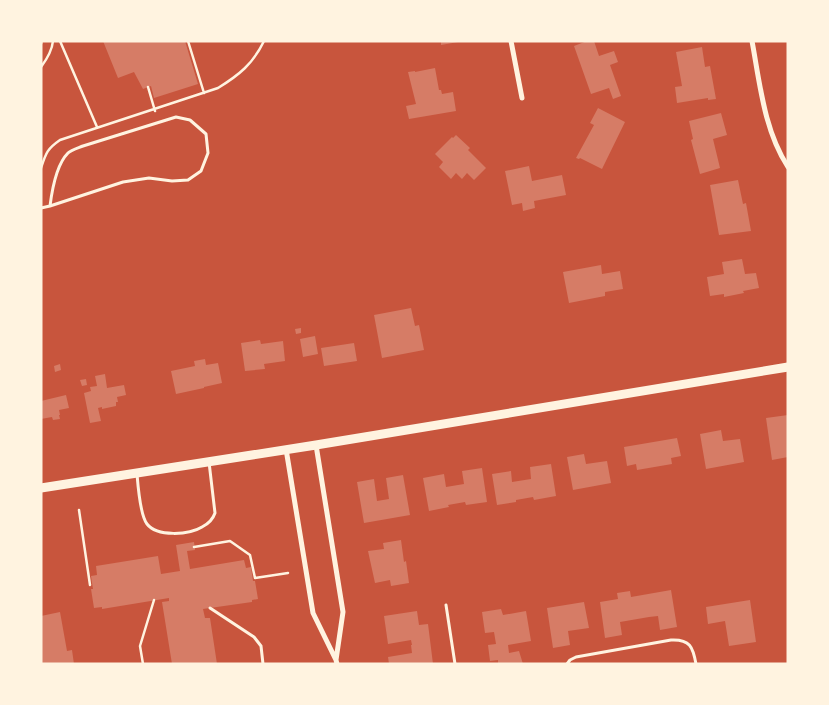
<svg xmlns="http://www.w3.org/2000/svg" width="829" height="705" font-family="Cabin,sans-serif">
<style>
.building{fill:#d67c66}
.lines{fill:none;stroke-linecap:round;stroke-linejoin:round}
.path{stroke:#fff3e0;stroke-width:2.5}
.service{stroke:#fff3e0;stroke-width:3}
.minor{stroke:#fff3e0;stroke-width:5}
.tertiary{stroke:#fff3e0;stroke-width:9}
</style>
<rect width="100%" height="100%" fill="#c8553d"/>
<!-- building -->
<path class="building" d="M103,41H185L198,84L154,98L151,86L143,89L134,72L118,78Z
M441,41H458V42L441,45Z
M587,41H594L599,56L614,51L618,62L610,65L621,96L613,99L609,88L591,94L574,46Z
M702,47L705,67L710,66L716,99L708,100V98L677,103L675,87L682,86L676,52Z
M435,68L439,90H441L442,94L453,92L456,111L409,119L406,106L416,104L408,72L415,71V72Z
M598,108L625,122L602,169L580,158L579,159L576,158L594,125L590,123Z
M721,113L727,135L713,139L720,168L700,174L691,140L693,139L689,121Z
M456,135L470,148L468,150L486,168L474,180L467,173L462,179L456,173L451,179L439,167L443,162L435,154L452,137L453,138Z
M529,166L532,181L562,175L566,195L534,201L535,208L523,211L522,203L512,205L505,171Z
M738,180L743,204L746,203L751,231L719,235L710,185Z
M742,259L745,274L756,273L759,288L743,291L744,293L724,297V294L710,296L707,277L724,274L722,262Z
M601,265L602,274L620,271L623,289L605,292V296L569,303L563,272Z
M411,308L415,326L419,325L424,350L382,358L374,315Z
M301,328V333L296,334L295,329Z
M315,336L318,354L303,357L300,339Z
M260,340L261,344L283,341L285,361L264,364L265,369L245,371L241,343Z
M354,343L357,361L324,366L321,348Z
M205,359L206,365L218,363L222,383L204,387V388L176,394L171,371L195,366L194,361Z
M60,364L61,370L55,372L54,366Z
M105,374L107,388L124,385L126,395L117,397L118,402H116V406L102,409V407L98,408L101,421L90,423L84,393L91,391L90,387L97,386L95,376Z
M86,379L87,385L82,386L80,380Z
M66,395L69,408L59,410L60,415H59L60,419L53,420L52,417L41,419V401Z
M788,415V457L772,460L766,418Z
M721,430L723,441L740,439L744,462L706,469L700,434Z
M677,438L681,456L671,458L672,464L637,470L636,464L627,466L624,447Z
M584,454L586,464L607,461L611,483L573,490L567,457Z
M551,464L556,496L534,500L533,497L516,500V502L497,505L492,474L511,471L512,482L531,479L530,467Z
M482,468L487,502L466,505L465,502L448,505L449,507L429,511L423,478L444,474L446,487L464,484L462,471Z
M403,475L410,515L364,523L357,482L374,479L377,501L389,499L386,478Z
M401,540L404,562L406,561L409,583L391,586L390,580L375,583L368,551L384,549L383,543Z
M194,542L195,550L187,551L190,569L244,560L246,568L251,567L253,581H255L258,599L252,600V602L203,609L205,618H210L217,664H172L162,602L169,601V598L102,609V607L94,608L91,589H93L91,576L97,575L96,566L158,556L161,574L180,571L176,545Z
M671,590L677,627L660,630L658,616L649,617L620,622L622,635L605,638L600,602L618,599L617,593L630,591L631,597Z
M750,600L756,642L729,646L725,621L708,624L706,607Z
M584,602L589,628L568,631L570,645L553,648L547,608Z
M501,609L503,615L526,611L531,641L508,645L509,653L519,651L523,664H498V660L490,661L488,645L496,644L494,632L485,633L482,612Z
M417,611L419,625L428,624L433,664H389L388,657L412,653L411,645H412L411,640L388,644L384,616Z
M60,612L67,651L72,650L74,664H41V616Z"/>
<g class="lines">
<!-- path -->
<path class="path" d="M60,41L97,127
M188,41L204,93
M41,67C47,59 52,51 53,41
M148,87L155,111
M41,168C46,153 47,149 60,140L218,88C239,75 253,64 264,41
M79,510L90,585
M194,547L230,541L250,555L255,578L288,573
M143,664L140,646L154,600"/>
<!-- service -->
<path class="service" d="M41,43V41
M176,117L190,120L206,134L208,153L201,171L188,180L172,181L149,178L123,182L50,206C52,190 56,165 68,153C71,150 78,148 83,146Z
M41,208L50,206
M137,474C138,486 140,515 147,524C157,537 189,535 202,527C208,524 213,519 215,513L209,462
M446,605L455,664
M210,608L254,637L261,646L263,664
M567,664L570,660L576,657L671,640C690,639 693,647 696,664"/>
<!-- minor -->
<path class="minor" d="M511,41L522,98
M752,41C760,84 764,130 788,167
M316,445L343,612L336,660L337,664
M286,449L313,613L336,660"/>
<!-- tertiary -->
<path class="tertiary" d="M41,488L316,445L788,367"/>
</g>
<!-- border -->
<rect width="829" height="705" fill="none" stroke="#fff3e0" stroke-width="85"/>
</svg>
